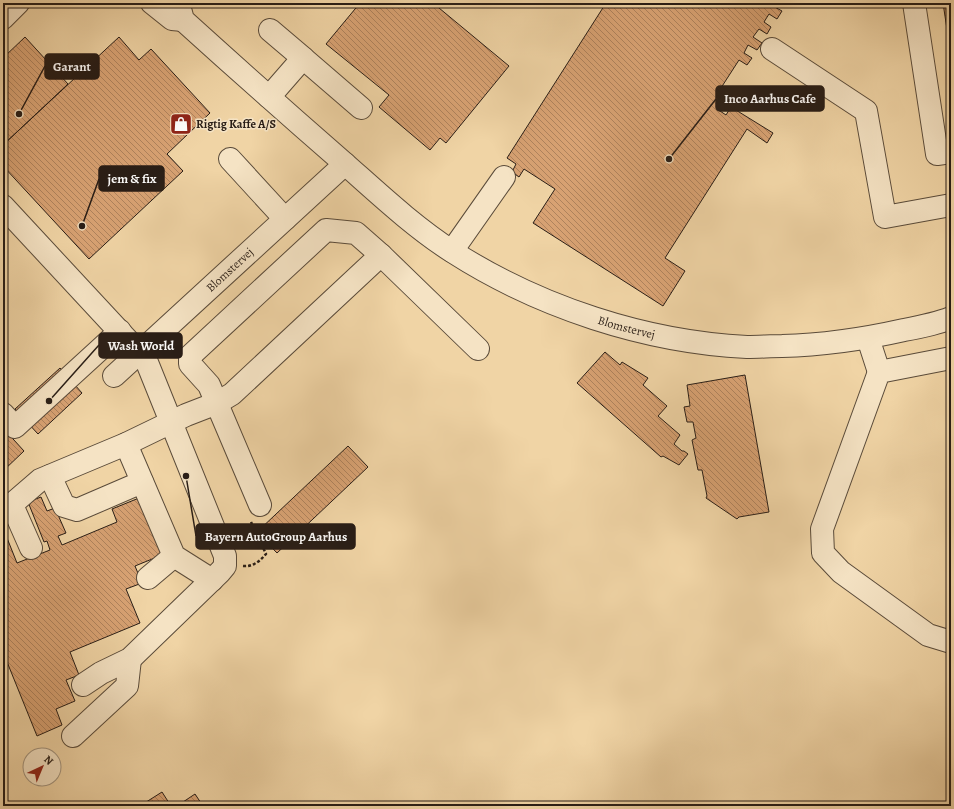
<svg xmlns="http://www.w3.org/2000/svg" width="954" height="809" font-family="Alegreya,serif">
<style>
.building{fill:url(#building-back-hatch);stroke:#281d16}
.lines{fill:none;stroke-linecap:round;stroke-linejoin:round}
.minor-casing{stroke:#5a4b3a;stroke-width:24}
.path{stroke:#281d16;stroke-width:2.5;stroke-dasharray:3 2;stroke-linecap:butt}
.minor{stroke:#f5e3c4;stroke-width:22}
.labels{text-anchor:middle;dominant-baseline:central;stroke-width:3;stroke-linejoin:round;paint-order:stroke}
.poi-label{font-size:12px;font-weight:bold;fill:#281d16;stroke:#f5e3c4;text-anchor:start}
.street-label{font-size:12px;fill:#281d16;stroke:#f5e3c4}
.leader{fill:none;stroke:#281d16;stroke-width:1.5}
.callout-dot{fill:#281d16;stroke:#f5e3c4;stroke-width:1.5}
.callout{fill:#281d16;stroke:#281d16;stroke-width:1.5}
.callout-label{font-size:13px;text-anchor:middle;font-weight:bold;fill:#fff}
</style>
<defs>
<pattern id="building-back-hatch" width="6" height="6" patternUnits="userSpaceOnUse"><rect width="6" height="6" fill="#d8a273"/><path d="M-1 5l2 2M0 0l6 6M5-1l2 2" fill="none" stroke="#af835d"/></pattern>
</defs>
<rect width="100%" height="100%" fill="#f0d4a5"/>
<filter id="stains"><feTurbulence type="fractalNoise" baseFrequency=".005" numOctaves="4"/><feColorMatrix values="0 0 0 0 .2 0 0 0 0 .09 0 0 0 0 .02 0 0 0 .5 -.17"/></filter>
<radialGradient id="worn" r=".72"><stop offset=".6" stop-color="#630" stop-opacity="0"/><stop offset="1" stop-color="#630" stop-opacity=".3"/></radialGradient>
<!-- building -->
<path class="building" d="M360,3H433L509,66L446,143L440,138L430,150L379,107L389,95L326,44Z
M606,3H775L773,6L782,11L777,19L769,14L764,22L771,27L767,34L759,29L753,37L762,43L757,50L748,45L744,53L752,58L747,65L739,60L719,91L726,95L717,109L726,115L731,107L773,133L767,143L747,129L665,258L685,271L663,306L533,223L555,189L524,169L519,177L512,172L516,164L507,158Z
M943,3H951V35L948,36Z
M25,37L68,84L3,145V58Z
M119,37L139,60L151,49L210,113L167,154L183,171L89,259L3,166V145Z
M605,352L620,365L622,362L648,378L643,385L667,406L658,416L680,435L674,444L682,451H684L688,454L679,465L663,456L661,457L577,383Z
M60,368L82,393L38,434L15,409Z
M745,375L769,512L739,517L737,519L706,498L707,496L702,470H698L692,440L696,438L693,422H687L684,407L690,406L687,385Z
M3,428L24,451L3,471Z
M348,446L368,467L277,553L257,532Z
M41,497L47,511L55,508L66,533L58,536L62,545L117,522L112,509L139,498L162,555L135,566L142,583L126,589L140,623L70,652L79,675L66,680L75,701L56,709L62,725L37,736L3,652V528L17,563L50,550L47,541L44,542L28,502Z
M162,792L171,806H144L143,804Z
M195,794L203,806H177Z"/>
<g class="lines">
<!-- minor casing -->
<g class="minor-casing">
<g id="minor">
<path d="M152,3L172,19L183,20"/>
<path id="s1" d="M174,3L180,9L183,20C236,68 290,116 344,163C379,194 414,227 453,252C539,307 645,342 747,347C759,347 771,346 782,346C824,345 864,339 904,330C920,327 936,324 951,318"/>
<path d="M914,3L937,154L951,152"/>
<path d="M3,18L18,3"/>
<path d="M270,30L303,58"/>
<path d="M772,49L866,111L885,217L951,205"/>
<path d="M269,97L303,58L361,108"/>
<path d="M230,159L285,219"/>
<path d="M3,206L146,360L225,556V566L220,572L130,659L101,673L83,685"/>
<path d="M452,251L504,177"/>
<path d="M868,338L879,372"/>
<path d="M951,358L879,372L822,529L823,553L841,572L928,635L951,642"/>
<path id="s2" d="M114,376L345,164"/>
<path d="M3,414L15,427L120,331"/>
<path d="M126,444L174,556L212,580"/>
<path d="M50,476L64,506L77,510L142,482"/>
<path d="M12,505L31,548"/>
<path d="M260,505L209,385L190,364V356L326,230L356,233L381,255L478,349"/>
<path d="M3,512L40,480L126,444L186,415L217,403L232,394L381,255"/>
<path d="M148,578L174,556"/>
<path d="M73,736L127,686L130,659"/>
</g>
</g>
<!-- path -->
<path class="path" d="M243,566C253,567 260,561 266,554L251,522"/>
<!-- minor -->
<use href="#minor" class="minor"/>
</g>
<!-- icons -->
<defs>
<g id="shop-square" transform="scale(1.15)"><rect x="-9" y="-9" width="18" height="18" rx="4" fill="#8f2418" stroke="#f5e3c4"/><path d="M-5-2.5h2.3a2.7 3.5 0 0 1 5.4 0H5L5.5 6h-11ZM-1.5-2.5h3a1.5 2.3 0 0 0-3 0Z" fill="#fff"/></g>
</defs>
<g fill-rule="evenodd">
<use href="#shop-square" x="181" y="124"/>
</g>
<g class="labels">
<!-- poi labels -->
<g class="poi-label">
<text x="196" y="124">Rigtig Kaffe A/S</text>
</g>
<!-- street labels -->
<g class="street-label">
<text stroke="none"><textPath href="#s2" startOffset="157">Blomstervej</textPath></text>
<text stroke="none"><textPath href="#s1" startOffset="566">Blomstervej</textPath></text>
</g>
</g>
<!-- callouts -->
<path class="leader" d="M19 114L45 66M669 159L716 99M82 226L99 179M49 401L99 345M186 476L196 536"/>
<g class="callout-dot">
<circle cx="19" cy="114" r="4"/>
<circle cx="669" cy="159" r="4"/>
<circle cx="82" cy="226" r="4"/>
<circle cx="49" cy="401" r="4"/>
<circle cx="186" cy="476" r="4"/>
</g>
<g class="callout">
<rect x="45" y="54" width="54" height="25" rx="4"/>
<rect x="716" y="86" width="108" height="25" rx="4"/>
<rect x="99" y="166" width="65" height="25" rx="4"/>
<rect x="99" y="333" width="83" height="25" rx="4"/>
<rect x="196" y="524" width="159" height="25" rx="4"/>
</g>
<g class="callout-label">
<text x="72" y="71">Garant</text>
<text x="770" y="103">Inco Aarhus Cafe</text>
<text x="132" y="183">jem &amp; fix</text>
<text x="141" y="350">Wash World</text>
<text x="276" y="541">Bayern AutoGroup Aarhus</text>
</g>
<!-- margin -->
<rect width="954" height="809" fill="none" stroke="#f0d4a5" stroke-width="16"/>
<rect x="4" y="4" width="946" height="801" fill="none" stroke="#281d16" stroke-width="2"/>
<rect x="8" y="8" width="938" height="793" fill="none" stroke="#281d16"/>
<!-- north arrow -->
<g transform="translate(42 767) rotate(44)"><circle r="19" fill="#f5e3c4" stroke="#a3947e"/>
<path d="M0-3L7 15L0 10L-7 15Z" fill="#8f2418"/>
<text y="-6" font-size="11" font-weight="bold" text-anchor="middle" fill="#281d16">N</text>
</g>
<rect width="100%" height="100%" filter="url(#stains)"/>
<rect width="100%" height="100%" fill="url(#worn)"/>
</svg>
